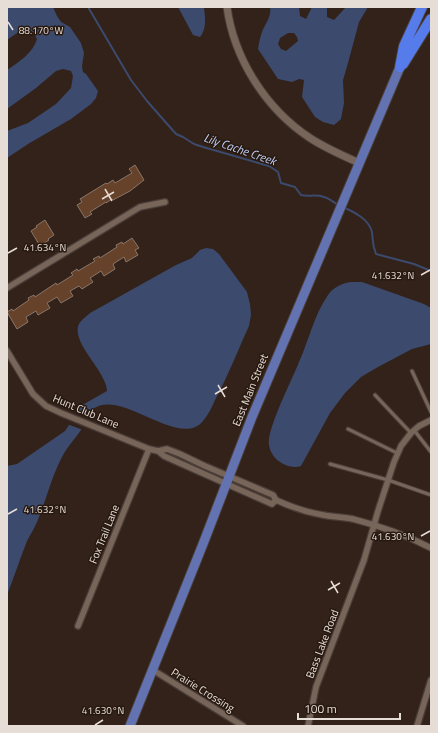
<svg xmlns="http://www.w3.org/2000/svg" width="438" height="733" font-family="'Titillium Web',sans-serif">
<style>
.green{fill:#4a2c19}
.water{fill:#3c4a6d;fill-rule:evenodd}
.pier{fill:#322219}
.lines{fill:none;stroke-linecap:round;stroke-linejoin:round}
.stream{stroke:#3c4a6d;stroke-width:2}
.building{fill:#67422b;stroke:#88766b}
.service-casing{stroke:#4a3d37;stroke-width:5}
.minor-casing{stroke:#4a3d37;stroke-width:8}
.tertiary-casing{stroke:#4a3d37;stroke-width:9}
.primary-casing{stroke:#4a3d37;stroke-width:11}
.motorway-casing{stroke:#4a3d37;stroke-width:12}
.service{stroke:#77655a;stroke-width:3}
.minor{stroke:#77655a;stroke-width:5.5}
.tertiary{stroke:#77655a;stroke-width:7}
.primary{stroke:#6372b0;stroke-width:9}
.motorway{stroke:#567bea;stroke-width:10}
.ticks{fill:none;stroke:#e7ddd7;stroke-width:1.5}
.labels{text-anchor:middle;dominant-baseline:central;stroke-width:3;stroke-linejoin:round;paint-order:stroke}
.street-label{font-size:11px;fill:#e7ddd7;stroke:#271910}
.water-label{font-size:12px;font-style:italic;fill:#c3d3f9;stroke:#271910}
.ticks-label{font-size:10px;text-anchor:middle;fill:#e7ddd7;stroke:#271910;stroke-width:3;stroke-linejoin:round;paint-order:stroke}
</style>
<rect width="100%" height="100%" fill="#322219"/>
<!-- green -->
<path class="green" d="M245,488L271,498L272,499L271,501L245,490Z"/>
<!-- water -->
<path class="water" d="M7,7H53L57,16L61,22L70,27L81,43L84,53L82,66L83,72L86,74L98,91L96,98L91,104L71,119L28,144L7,158V131L28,123L56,104L71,88L73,76L71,71L63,69L56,71L36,88L7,109V70C19,62 33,53 37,39L33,32C22,27 16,34 7,40Z
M178,7H204C205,17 207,29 200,37L193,35Z
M270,7H299L300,16L306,19L312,7H327V17L334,20L346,7H368L359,22L348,63L343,80L344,103L341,119L334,125L323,122L315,117L302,97L304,80L299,79L292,82L278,79L258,49C259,43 260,37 262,32C265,24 272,16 270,7ZM288,33H294L297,37L298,41L286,51L281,49L278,44L280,38Z
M206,248L213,249L219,254L247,292L250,304L251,315L249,326C238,350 228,376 215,400C212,407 208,415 203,421C179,450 122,388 93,409C87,414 85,423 81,430C75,439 67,447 62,457C51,478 46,501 37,522C34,529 30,535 27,541C20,559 14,577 7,595V466L17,464L65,431L69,425L77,408L107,391C107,372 70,342 79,324C81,320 86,317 90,313L176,265L192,258L200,250Z
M351,282H362L424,304L431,308V344L412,349L378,367L361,377L345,393L330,413L301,466C288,470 271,460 269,445C266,430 293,378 299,362C309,340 314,315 328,295C333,287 343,283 351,282Z"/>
<!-- pier -->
<path class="pier" d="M74,410L90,416L83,430L67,424Z"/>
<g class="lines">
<!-- stream -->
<path class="stream" d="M88,7L131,80L147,101L176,134L183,137L194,144L203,147L269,166L278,172L281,183L295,187L301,195C309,197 316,194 324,197C329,198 334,203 339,205
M343,207C354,212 369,219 372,232C373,240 372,244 376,254L414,264L431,271"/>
</g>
<!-- building -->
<path class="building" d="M135,165L144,180L130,191L113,200L112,199L106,203V202L93,210L90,212L92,214L85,218L77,205L82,202L80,199L106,183L107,184L113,180L115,183L132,173L129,169Z
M45,220L54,235L48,239L49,240L40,246L31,231L37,227L36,226Z
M132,238L139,248L135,250L138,255L126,262L124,257L113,264L115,269L104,276L101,271L90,278L93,282L82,289L79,286L70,291L73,296L61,303L57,297L47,303L50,308L38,315L36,311L26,317L28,322L17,329L7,312L12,309L13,311L29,300L28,298L34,295L35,297L56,283L57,285L73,275L71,273L77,269L78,271L95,261L93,259L99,256L100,258L117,247L116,245L122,242L123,244Z"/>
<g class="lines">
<!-- service casing -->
<g class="service-casing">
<path id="service" d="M412,371L431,412
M375,395L411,433
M348,429L397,453
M414,430L431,452
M330,464L388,480L431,495"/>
</g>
<!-- minor casing -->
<g class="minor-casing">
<path id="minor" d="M7,288L140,207L165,202
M7,351L33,394L46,406L61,413L149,449L158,451L167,449L180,454L205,466L273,495L276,500C291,507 306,512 323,515C333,517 343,517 353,519C380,526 406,535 431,548
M158,451L164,456L272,504L276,500
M78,626L149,449
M153,670L243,726
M308,726L316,687L364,560L378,511L394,462L401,446L411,433L419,426L431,420
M417,726L431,680"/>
</g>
<!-- tertiary casing -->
<g class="tertiary-casing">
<path id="tertiary" d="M227,7C234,59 266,109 310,138C325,148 342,155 359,163"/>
</g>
<!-- primary casing -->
<g class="primary-casing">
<path id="primary" d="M130,726L203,544L252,417L400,67"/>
</g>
<!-- motorway casing -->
<g class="motorway-casing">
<path id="motorway" d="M403,64L431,19
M400,67L404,46L422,7"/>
</g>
<!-- service -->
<use href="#service" class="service"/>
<!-- minor -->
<use href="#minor" class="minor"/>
<!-- tertiary -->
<use href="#tertiary" class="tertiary"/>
<!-- primary -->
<use href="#primary" class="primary"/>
<!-- motorway -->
<use href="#motorway" class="motorway"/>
</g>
<!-- ticks -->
<path class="ticks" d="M8,22L13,30M105,189L112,201M102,199L114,192M8,253L17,248M421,275L430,270M218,385L225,397M215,394L227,387M8,514L17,509M421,536L430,531M331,581L338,593M328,590L340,583M95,725L103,720"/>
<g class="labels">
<!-- street labels -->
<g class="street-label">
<text transform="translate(250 390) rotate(-68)">East Main Street</text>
<text transform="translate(86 411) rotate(23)">Hunt Club Lane</text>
<text transform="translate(104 534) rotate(-68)">Fox Trail Lane</text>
<text transform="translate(322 644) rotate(-69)">Bass Lake Road</text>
<text transform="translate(203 690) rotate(32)">Prairie Crossing</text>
</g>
<!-- water labels -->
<g class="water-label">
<text transform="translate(240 149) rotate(19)">Lily Cache Creek</text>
</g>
</g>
<g class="ticks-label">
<text x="41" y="34">88.170°W</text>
<text x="45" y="251">41.634°N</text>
<text x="393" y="279">41.632°N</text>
<text x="45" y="513">41.632°N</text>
<text x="393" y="540">41.630°N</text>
<text x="103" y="714">41.630°N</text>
</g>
<!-- border -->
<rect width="438" height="733" fill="none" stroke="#e7ddd7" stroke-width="16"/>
<!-- scale -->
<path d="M298 713v6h102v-6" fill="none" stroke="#e7ddd7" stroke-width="2"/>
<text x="304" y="713" font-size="12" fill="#e7ddd7" stroke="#271910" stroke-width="3" paint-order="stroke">100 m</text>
</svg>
